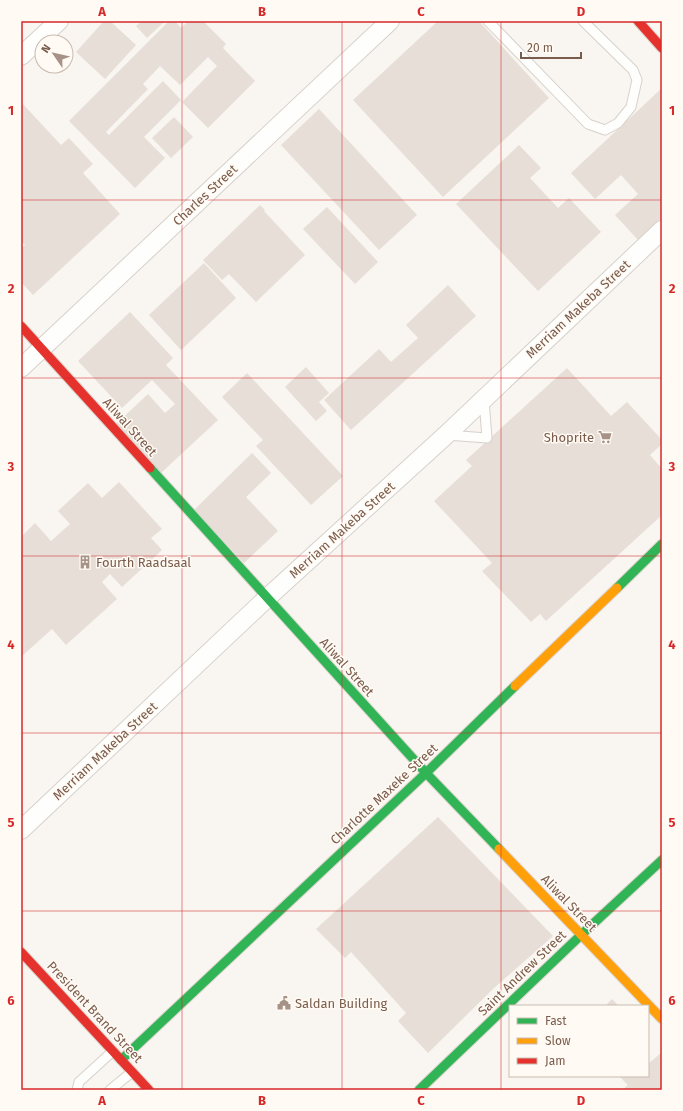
<svg xmlns="http://www.w3.org/2000/svg" width="683" height="1111" font-family="'Fira Sans',sans-serif">
<style>
.building{fill:#e6ded7}
.lines{fill:none;stroke-linecap:round;stroke-linejoin:round}
.lane-casing{stroke:#d7d1cb;stroke-width:11}
.street-casing{stroke:#d7d1cb;stroke-width:20}
.fast-casing{stroke:#d9d2cb;stroke-width:11}
.slow-casing{stroke:#d9d2cb;stroke-width:11}
.jam-casing{stroke:#d9d2cb;stroke-width:11}
.lane{stroke:#fefefd;stroke-width:9}
.street{stroke:#fefefd;stroke-width:18}
.fast{stroke:#30b455;stroke-width:9}
.slow{stroke:#ff9f0a;stroke-width:9}
.jam{stroke:#e5322d;stroke-width:9}
.grid{fill:none;stroke:#d62828;stroke-width:1;stroke-opacity:0.55}
.labels{text-anchor:middle;dominant-baseline:central;stroke-width:3;stroke-linejoin:round;paint-order:stroke}
.street-label{font-size:13px;fill:#7a5c4d;stroke:#fffaf3}
.poi-label{font-size:13px;fill:#7a5c4d;stroke:#fffaf3;text-anchor:start}
.neatline{fill:none;stroke:#d62828;stroke-width:1.5}
.grid-label{font-size:13px;text-anchor:middle;font-weight:bold;fill:#d62828}
</style>
<rect width="100%" height="100%" fill="#f9f5f0"/>
<!-- building -->
<path class="building" d="M104,21H110L136,45L105,79L76,52Z
M142,21H165L147,38L136,26Z
M169,21H175L181,28L188,21H203L226,44L223,48L255,81L208,128L182,102L217,66L208,57L180,85L160,66L143,84L148,89L106,132L109,135L163,81L181,100L144,137L165,158L135,188L69,121Z
M438,21H479L549,98L443,197L353,100Z
M662,88V220L639,241L615,215L638,194L621,175L595,199L571,173Z
M21,102L61,145L69,138L93,164L83,173L120,214L33,295L21,282V249L25,245L21,241Z
M319,109L417,215L379,250L281,145Z
M174,117L193,137L171,158L152,138Z
M519,145L541,168L530,178L558,208L569,198L601,232L538,291L456,204Z
M260,205L265,210L264,211L305,255L256,302L229,274L222,280L203,260Z
M327,207L378,262L355,284L303,229Z
M204,263L236,298L181,350L149,315Z
M448,285L476,316L351,430L324,400L379,349L391,362L418,338L406,325Z
M130,312L173,358L166,365L218,420L161,473L115,425L148,394L165,413L175,404L152,380L122,408L78,361Z
M306,367L329,393L319,402L327,411L316,421L285,387Z
M567,368L611,416L627,402L662,440V444L650,455L662,469V515L546,621L540,614L531,622L482,571L492,563L434,501L472,466L466,460Z
M247,373L343,476L311,505L256,446L263,440L222,397Z
M252,453L271,473L246,497L278,531L244,563L194,510Z
M119,482L162,529L151,538L162,550L122,587L110,574L102,582L117,599L66,645L52,629L21,657V537L35,523L51,541L70,524L58,511L88,483L102,498Z
M438,817L553,936L494,988L428,1053L398,1021L406,1013L351,952L345,958L316,929Z
M612,999L619,1006H605Z
M662,1052V1090H622L628,1085L619,1076H648V1064Z"/>
<g class="lines">
<!-- lane casing -->
<g class="lane-casing">
<path id="lane" d="M488,21L588,124L605,130L618,123L631,107L637,80L633,70L583,21
M447,435L487,438L484,400
M77,1090L79,1082L113,1051
M110,1090L132,1072"/>
</g>
<!-- street casing -->
<g class="street-casing">
<path id="street" d="M21,56L59,21
M21,368L390,21
M21,830L267,598L446,435L662,230"/>
</g>
<!-- fast casing -->
<g class="fast-casing">
<path id="fast" d="M150,468L426,773L499,849
M617,588L662,544
M121,1060L426,773L515,686
M419,1090L581,935L662,860"/>
</g>
<!-- slow casing -->
<g class="slow-casing">
<path id="slow" d="M515,686L617,588
M499,849L662,1019"/>
</g>
<!-- jam casing -->
<g class="jam-casing">
<path id="jam" d="M638,21L662,48
M21,326L150,468
M21,952L149,1090"/>
</g>
<!-- lane -->
<use href="#lane" class="lane"/>
<!-- street -->
<use href="#street" class="street"/>
<!-- fast -->
<use href="#fast" class="fast"/>
<!-- slow -->
<use href="#slow" class="slow"/>
<!-- jam -->
<use href="#jam" class="jam"/>
</g>
<!-- grid -->
<path class="grid" d="M182,21V1090M342,21V1090M501,21V1090M21,200H662M21,378H662M21,556H662M21,733H662M21,911H662"/>
<!-- icons -->
<defs>
<g id="supermarket-bare" transform="scale(1.08)"><path d="M-6-5.5h2.5l.6 2H6L4.5 2H-2.5L-4.4-4H-6ZM-1.5 3.2a1.3 1.3 0 1 0 .1 0ZM3 3.2a1.3 1.3 0 1 0 .1 0Z" fill="#a69286" stroke="#fffaf3" stroke-width="2.5" paint-order="stroke"/></g>
<g id="building-bare" transform="scale(1.08)"><path d="M-4-6H4V6H1V3H-1V6H-4ZM-2.5-4.3h1.7v1.8h-1.7ZM.8-4.3h1.7v1.8H.8ZM-2.5-1h1.7V.8h-1.7ZM.8-1h1.7V.8H.8Z" fill="#a69286" stroke="#fffaf3" stroke-width="2.5" paint-order="stroke"/></g>
<g id="civic-bare" transform="scale(1.08)"><path d="M-.6-6.5H3V-4.5H.6V-3L4-1V1h2V6H-6V1h2V-1L-.6-3ZM-1.2 2.5V6h2.4V2.5Z" fill="#a69286" stroke="#fffaf3" stroke-width="2.5" paint-order="stroke"/></g>
</defs>
<g fill-rule="evenodd">
<use href="#supermarket-bare" x="605" y="437"/>
<use href="#building-bare" x="85" y="562"/>
<use href="#civic-bare" x="284" y="1003"/>
</g>
<g class="labels">
<!-- street labels -->
<g class="street-label">
<text transform="translate(205 195) rotate(-43)">Charles Street</text>
<text transform="translate(578 309) rotate(-43)">Merriam Makeba Street</text>
<text transform="translate(130 427) rotate(48)">Aliwal Street</text>
<text transform="translate(342 530) rotate(-42)">Merriam Makeba Street</text>
<text transform="translate(347 667) rotate(48)">Aliwal Street</text>
<text transform="translate(105 751) rotate(-43)">Merriam Makeba Street</text>
<text transform="translate(384 794) rotate(-43)">Charlotte Maxeke Street</text>
<text transform="translate(569 903) rotate(46)">Aliwal Street</text>
<text transform="translate(522 973) rotate(-44)">Saint Andrew Street</text>
<text transform="translate(95 1012) rotate(47)">President Brand Street</text>
</g>
<!-- poi labels -->
<g class="poi-label">
<text x="594" y="437" text-anchor="end">Shoprite</text>
<text x="96" y="562">Fourth Raadsaal</text>
<text x="295" y="1003">Saldan Building</text>
</g>
</g>
<!-- border -->
<rect width="683" height="1111" fill="none" stroke="#fffaf3" stroke-width="44"/>
<!-- legend -->
<rect x="509" y="1005" width="140" height="72" fill="#fffaf3" stroke="#cabbb1"/>
<rect x="517" y="1018" width="20" height="6" fill="#30b455" stroke="#cabbb1"/>
<text x="545" y="1025" font-size="12" fill="#7a5c4d">Fast</text>
<rect x="517" y="1038" width="20" height="6" fill="#ff9f0a" stroke="#cabbb1"/>
<text x="545" y="1045" font-size="12" fill="#7a5c4d">Slow</text>
<rect x="517" y="1058" width="20" height="6" fill="#e5322d" stroke="#cabbb1"/>
<text x="545" y="1065" font-size="12" fill="#7a5c4d">Jam</text>
<!-- north arrow -->
<g transform="translate(54 54) rotate(304)"><circle r="19" fill="#fffaf3" stroke="#cabbb1"/>
<path d="M0-3L7 15L0 10L-7 15Z" fill="#a69286"/>
<text y="-6" font-size="11" font-weight="bold" text-anchor="middle" fill="#7a5c4d">N</text>
</g>
<!-- scale -->
<path d="M521 52v6h60v-6" fill="none" stroke="#7a5c4d" stroke-width="2"/>
<text x="527" y="52" font-size="12" fill="#7a5c4d" stroke="#fffaf3" stroke-width="3" paint-order="stroke">20 m</text>
<rect x="22" y="22" width="639" height="1067" class="neatline"/>
<g class="grid-label">
<text x="102" y="16">A</text>
<text x="262" y="16">B</text>
<text x="421" y="16">C</text>
<text x="581" y="16">D</text>
<text x="11" y="115">1</text>
<text x="672" y="115">1</text>
<text x="11" y="293">2</text>
<text x="672" y="293">2</text>
<text x="11" y="471">3</text>
<text x="672" y="471">3</text>
<text x="11" y="649">4</text>
<text x="672" y="649">4</text>
<text x="11" y="827">5</text>
<text x="672" y="827">5</text>
<text x="11" y="1005">6</text>
<text x="672" y="1005">6</text>
<text x="102" y="1105">A</text>
<text x="262" y="1105">B</text>
<text x="421" y="1105">C</text>
<text x="581" y="1105">D</text>
</g>
</svg>
